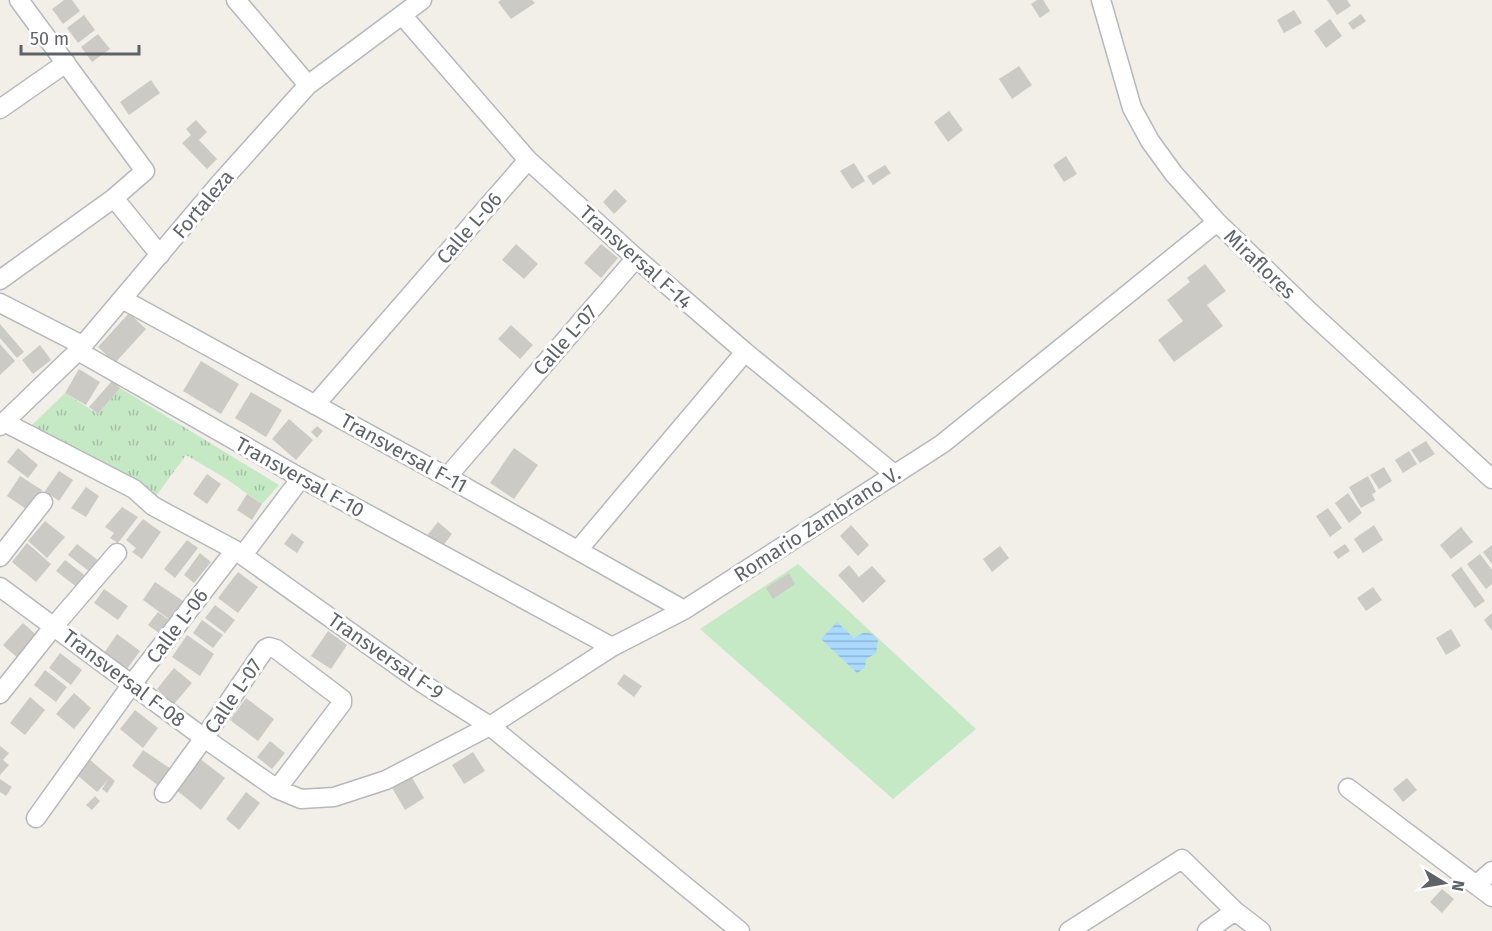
<svg xmlns="http://www.w3.org/2000/svg" width="1492" height="931" font-family="'Fira Sans',sans-serif">
<style>
.grass{fill:url(#grass-tufts)}
.pitch{fill:#c5e8c5}
.water{fill:url(#water-rules)}
.building{fill:#cccac5}
.lines{fill:none;stroke-linecap:round;stroke-linejoin:round}
.street-casing{stroke:#b5b8bc;stroke-width:21}
.street{stroke:#fff;stroke-width:18}
.labels{text-anchor:middle;dominant-baseline:central;stroke-width:6;stroke-linejoin:round;paint-order:stroke}
.street-label{font-size:20px;fill:#5f6368;stroke:#fff}
</style>
<defs>
<pattern id="grass-tufts" width="24" height="20" patternUnits="userSpaceOnUse" patternTransform="scale(1.5)"><rect width="24" height="20" fill="#c5e8c5"/><path d="M3 7l-1-3M5 7V3M7 7l1-3M15 17l-1-3M17 17v-4M19 17l1-3" fill="none" stroke="#a3c0a4"/></pattern>
<pattern id="water-rules" width="6" height="5" patternUnits="userSpaceOnUse" patternTransform="scale(1.5)"><rect width="6" height="5" fill="#aadaff"/><path d="M0 2.5h6" fill="none" stroke="#8eb4d2"/></pattern>
</defs>
<rect width="100%" height="100%" fill="#f1efe8"/>
<!-- grass -->
<path class="grass" d="M120,388L279,485L262,504L225,478L186,455L156,496C115,471 73,450 31,426L65,393L98,414Z"/>
<!-- pitch -->
<path class="pitch" d="M798,564L976,729L893,799L700,629Z"/>
<!-- water -->
<path class="water" d="M837,622L854,638C862,631 873,630 878,641L876,653L866,659L865,668L857,673L821,639Z"/>
<!-- building -->
<path class="building" d="M64,0H72L80,11L63,24L52,9Z
M501,0H532L535,3L511,19L498,2Z
M1037,0H1043L1050,11L1040,18L1031,4Z
M1327,0H1347L1351,6L1337,15Z
M1294,10L1302,23L1284,33L1277,20Z
M1361,14L1366,21L1353,30L1348,23Z
M84,15L95,30L78,43L67,28Z
M1330,19L1342,36L1326,48L1314,31Z
M98,34L110,49L92,62L81,47Z
M1019,66L1032,85L1012,99L999,79Z
M151,80L160,93L129,115L120,102Z
M949,111L963,130L948,142L934,122Z
M196,120L207,132L199,140L217,159L207,169L182,143L191,135L186,129Z
M1066,156L1077,174L1064,182L1053,165Z
M854,163L865,181L852,189L840,171Z
M885,165L891,173L873,185L867,176Z
M615,189L627,201L614,214L603,202Z
M516,244L538,264L524,279L502,260Z
M601,244L618,258L601,278L584,263Z
M1205,264L1226,291L1207,305L1223,326L1174,362L1158,340L1183,321L1167,300L1190,282L1187,278Z
M129,313L146,329L115,363L98,347Z
M0,324L24,352L17,358L0,338Z
M511,325L533,345L520,359L498,339Z
M0,344L15,361L0,375Z
M40,345L51,360L33,374L22,360Z
M201,361L239,384L221,414L183,391Z
M79,369L100,382L86,405L65,393Z
M112,381L120,388L98,414L89,407Z
M251,392L282,410L266,437L235,418Z
M289,419L313,440L296,460L272,439Z
M317,426L323,431L317,438L311,432Z
M1426,441L1435,454L1420,463L1411,450Z
M18,448L38,465L28,478L7,462Z
M514,448L538,465L514,499L490,483Z
M1409,451L1417,464L1403,473L1395,460Z
M1384,467L1392,481L1379,489L1370,475Z
M59,471L73,480L59,501L45,491Z
M207,474L221,484L207,504L193,494Z
M20,476L42,490L29,511L7,496Z
M1368,476L1376,492L1372,494L1375,500L1361,508L1349,487Z
M86,487L99,496L86,517L71,508Z
M1348,493L1362,513L1349,523L1335,503Z
M247,494L262,504L252,520L237,510Z
M122,507L138,517L118,543L110,538L114,533L105,527Z
M1328,508L1342,528L1330,537L1316,516Z
M143,519L161,532L142,559L132,552L136,548L126,540Z
M45,521L65,537L47,558L28,541Z
M438,522L452,534L439,551L424,539Z
M851,525L869,545L858,556L840,536Z
M1374,525L1383,540L1363,553L1354,539Z
M1461,527L1473,542L1451,559L1440,545Z
M292,533L304,542L297,553L284,544Z
M187,540L198,548L175,578L164,569Z
M27,543L51,564L36,582L12,562Z
M77,544L99,561L90,572L68,555Z
M1345,544L1350,551L1338,559L1333,552Z
M1492,545V564L1483,552Z
M1000,546L1009,558L992,572L983,559Z
M200,553L211,562L194,583L184,575Z
M1480,554L1492,570V584L1486,589L1467,564Z
M65,560L87,577L78,588L56,571Z
M849,565L859,577L872,566L886,581L863,603L838,575Z
M1461,567L1485,601L1475,608L1451,575Z
M238,572L258,587L238,613L218,598Z
M789,573L795,584L773,599L766,588Z
M155,582L186,603L173,622L143,600Z
M1373,587L1382,600L1366,611L1357,598Z
M104,589L128,606L118,620L94,603Z
M215,605L235,620L225,633L205,618Z
M158,612L173,623L163,636L148,625Z
M1492,613V631L1484,620Z
M202,620L223,635L213,648L193,633Z
M23,623L41,639L21,661L3,645Z
M1451,629L1461,646L1446,655L1436,638Z
M328,631L347,645L331,669L311,656Z
M117,634L140,651L127,669L104,653Z
M187,635L214,654L200,676L172,657Z
M60,653L82,670L71,685L49,668Z
M174,668L192,683L174,704L157,689Z
M45,670L67,687L56,702L34,685Z
M624,674L642,686L634,697L617,684Z
M74,693L91,708L74,729L56,714Z
M30,697L45,710L25,735L10,723Z
M246,698L274,719L258,741L230,720Z
M135,710L158,728L143,748L120,729Z
M270,741L285,753L272,769L257,757Z
M0,746L9,753L3,760L9,765L0,775Z
M143,750L171,769L159,786L132,766Z
M473,752L485,771L464,784L452,765Z
M199,758L225,778L201,810L175,789Z
M90,760L115,781L107,793L102,789L108,780L97,792L77,775Z
M410,774L424,798L405,810L391,786Z
M1407,778L1417,790L1403,802L1393,789Z
M0,779L12,787L6,796L0,792Z
M246,792L260,803L239,830L226,819Z
M95,796L100,801L92,810L86,805Z
M1442,889L1454,899L1442,913L1430,902Z"/>
<g class="lines">
<!-- street casing -->
<g class="street-casing">
<path id="street" d="M236,0L308,85
M1101,0L1132,108L1150,141L1174,174L1217,222L1310,312L1492,479
M402,15L528,160L636,258L745,352L894,474
M0,109L66,63
M114,198L160,255
M0,280L114,198L145,171L19,0
M122,299L447,477L684,610
M0,303L82,345L78,351L301,478L612,647
M315,405L528,160
M4,422L134,489L153,506L235,550L422,683L490,726L740,931
M0,426L78,351L220,183L308,85L422,0
M447,477L636,258
M578,550L745,352
M243,555L301,478
M0,557L43,502
M0,587L204,738L277,789L301,799L334,797L386,780L490,726L612,647L684,610L942,444L1217,222
M0,694L54,626L117,553
M1348,788L1492,897
M164,793L204,738L265,649L269,647L276,649L342,699V703L277,789
M36,818L132,684L235,550
M1476,885L1492,871
M1069,931L1182,859L1235,911L1261,931
M1207,931L1235,911"/>
</g>
<!-- street -->
<use href="#street" class="street"/>
</g>
<g class="labels">
<!-- street labels -->
<g class="street-label">
<text transform="translate(203 204) rotate(-50)">Fortaleza</text>
<text transform="translate(469 228) rotate(-49)">Calle L-06</text>
<text transform="translate(636 257) rotate(42)">Transversal F-14</text>
<text transform="translate(1260 264) rotate(44)">Miraflores</text>
<text transform="translate(565 340) rotate(-49)">Calle L-07</text>
<text transform="translate(404 453) rotate(29)">Transversal F-11</text>
<text transform="translate(300 477) rotate(29)">Transversal F-10</text>
<text transform="translate(817 524) rotate(-33)">Romario Zambrano V.</text>
<text transform="translate(177 626) rotate(-53)">Calle L-06</text>
<text transform="translate(386 656) rotate(35)">Transversal F-9</text>
<text transform="translate(124 678) rotate(37)">Transversal F-08</text>
<text transform="translate(233 696) rotate(-56)">Calle L-07</text>
</g>
</g>
<!-- north arrow -->
<g transform="translate(1444 883) rotate(101)" stroke="#ffffff" stroke-width="4.5" paint-order="stroke">
<path d="M0-4.5L10 22L0 15L-10 22Z" fill="#5f6368"/>
<text y="-9" font-size="16" font-weight="bold" text-anchor="middle" fill="#5f6368">N</text>
</g>
<!-- scale -->
<path d="M21 45v9h118v-9" fill="none" stroke="#5f6368" stroke-width="3"/>
<text x="30" y="45" font-size="18" fill="#5f6368" stroke="#ffffff" stroke-width="4.5" paint-order="stroke">50 m</text>
</svg>
